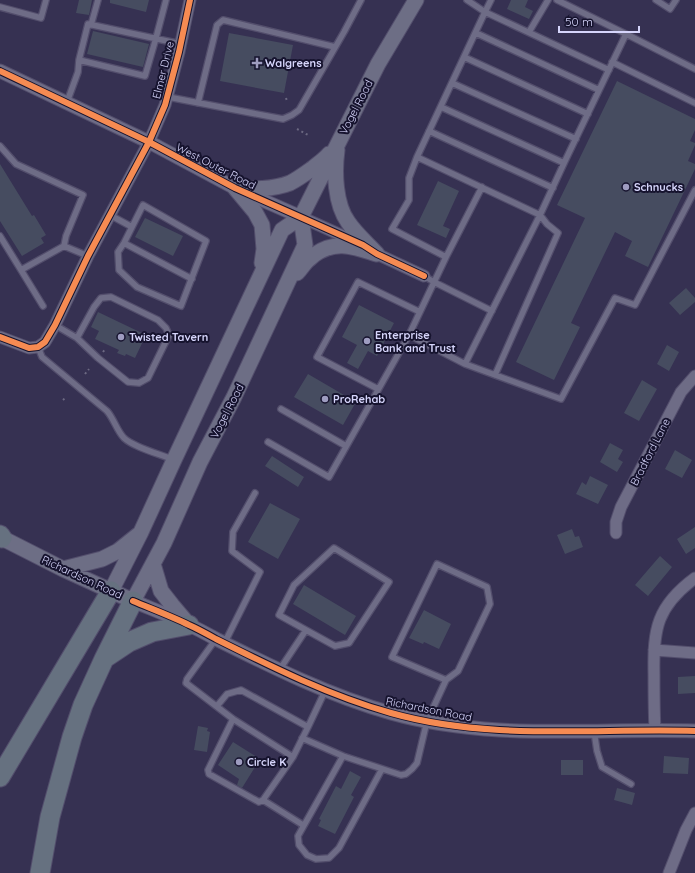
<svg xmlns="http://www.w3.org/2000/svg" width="695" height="873" font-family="Quicksand,sans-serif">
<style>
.building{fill:#464c60}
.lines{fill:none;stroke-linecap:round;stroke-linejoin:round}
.service-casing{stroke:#534e6c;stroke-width:8}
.minor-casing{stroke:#534e6c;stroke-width:13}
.tertiary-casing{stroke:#534e6c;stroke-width:15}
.secondary-casing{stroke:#534e6c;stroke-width:17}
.motorway-casing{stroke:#534e6c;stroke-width:21}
.path{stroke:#6c6982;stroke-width:2;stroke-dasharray:2 3;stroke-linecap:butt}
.service{stroke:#6e6c86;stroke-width:5.5}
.minor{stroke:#6e6c86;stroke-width:11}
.tertiary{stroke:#6e6c86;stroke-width:13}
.secondary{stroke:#6d6e85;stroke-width:15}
.motorway{stroke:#667180;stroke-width:19}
.cycleway-casing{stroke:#16132e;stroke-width:8}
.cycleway{stroke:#f68b52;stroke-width:6}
.poi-dot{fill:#9e9cc0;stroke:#16132e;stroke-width:1.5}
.labels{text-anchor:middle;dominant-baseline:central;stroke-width:4;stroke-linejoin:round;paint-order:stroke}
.poi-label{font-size:11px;font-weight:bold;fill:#d6d5fb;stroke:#16132e;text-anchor:start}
.street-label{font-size:11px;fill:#d6d5fb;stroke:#16132e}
</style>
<rect width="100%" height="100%" fill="#363152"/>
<!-- building -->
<path class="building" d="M79,0H92L89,15L76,13Z
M110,0H149L146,12L110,3Z
M511,0H528L525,7L533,11L529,19L507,9Z
M93,31L149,44L143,67L87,54Z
M229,33L293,45L284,93L220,81Z
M617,81L695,119V130L690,141L695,143V145L688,161L695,164V169L648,267L625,256L632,241L615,232L571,323L580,327L554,380L516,362L585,218L557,205Z
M0,164L32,216L34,215L46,235L41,238L44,243L22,256L0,221Z
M438,181L459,191L443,226L450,229L446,238L417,225Z
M145,218L183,236L173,256L135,237Z
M686,288L695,298V302L680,315L669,303Z
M359,305L394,323L377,356L368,351L358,369L347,363L357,345L342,337Z
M98,312L146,335L135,358L126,354L125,356L117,353L119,350L95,339L99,331L91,327Z
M667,345L679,352L669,371L657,364Z
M308,374L356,402L343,425L294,397Z
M642,380L657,389L639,421L624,413Z
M610,443L623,450L618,459L623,462L617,472L600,462Z
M675,450L692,460L682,478L665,469Z
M272,456L304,477L298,487L265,466Z
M590,476L608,485L598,504L576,494L582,482L586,485Z
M270,503L300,519L278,559L248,542Z
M695,527V548L686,554L677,539Z
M572,529L575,537L579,536L583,547L565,554L557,535Z
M660,556L672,567L648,596L635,585Z
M304,585L356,616L345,635L293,604Z
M424,610L451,624L439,649L424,642L423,644L409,638Z
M695,676V693L678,694V677Z
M198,726L208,728L207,731L210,732L207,752L194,750Z
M233,742L260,759L242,788L237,785L239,779L218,765Z
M664,756L689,758L688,774L663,773Z
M561,760H583V775H561Z
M350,771L361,777L351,795L354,797L335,834L318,826L321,820L319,819L336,786L341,789Z
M617,788L635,793L632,805L614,800Z"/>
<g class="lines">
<!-- service casing -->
<g class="service-casing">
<path id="service" d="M467,0L485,12L491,0
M557,0L626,34
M656,0L670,9L676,0
M0,7L41,18L46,0
M91,25L98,0
M529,32L548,0
M476,33L599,90
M464,57L588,114
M79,60L145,76L156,38L166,0
M612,62L695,103
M695,69L626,34L565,161L540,215L465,364L561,399L615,298L635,305L695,190
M452,83L576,139
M168,97L283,119L292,115L299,110L344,32L361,0
M67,102L78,72L79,60L88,24L181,44
M198,103L217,25L223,20L335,47
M441,107L564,163
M429,131L553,188
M0,146L16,164L83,195L66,236L64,246L21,270L43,306
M143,205L206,241L181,306L137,287L119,270L118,252L124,243Z
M110,215L132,227
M0,236L21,270
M124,243L192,279
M64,246L88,256
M446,257L482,187
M424,276L434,282L492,311
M55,325L77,338L98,358L128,382L139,383L148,378L169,335L166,328L158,320L111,297L101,298L94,307L77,338
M409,335L446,257L392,229L409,200V178L417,157
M38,347L42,357L107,411C114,419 117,431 124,438C135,448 160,454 174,460
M495,375L558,233L547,224L540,215L417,157L485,12L609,70
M378,389L317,357L358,282L420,312
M281,409L346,446
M268,442L329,477L409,335L465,364
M334,548L389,582L349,643L335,646L306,630L279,615L294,585Z
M216,639L187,679L186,683L233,719L208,770L209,774L259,802L263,800L293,757L308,727L325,691
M225,642L260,572L232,551L233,532L255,493
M280,669L306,630
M217,706L227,694L241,690L308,727
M233,719L293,757
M594,731L597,751L602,767L631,784
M302,738L343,756
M382,769L339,848L329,858L316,859L307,855L299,845L298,836L343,756L401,775L406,774L412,769L417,763L427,721L446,680L392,657L437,564L487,587L490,604L458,671L446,680
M263,800L303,825"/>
</g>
<!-- minor casing -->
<g class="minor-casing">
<path id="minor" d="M301,217L363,245L377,254L424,276
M0,337L29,348L38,347L45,342L55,325L88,256L149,142L165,105L179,52L190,0
M616,533V522L621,507L681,392L695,376
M654,650L695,653
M655,730C654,711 654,693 654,674C653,629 657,606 695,578
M669,873L686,830L695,813"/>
</g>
<!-- tertiary casing -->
<g class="tertiary-casing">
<path id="tertiary" d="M0,71L149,142L235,188L301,217
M133,601C152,609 171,616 189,625C198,629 207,634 216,639C272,667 330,696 391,713C490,741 594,728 695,731"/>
</g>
<!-- secondary casing -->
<g class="secondary-casing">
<path id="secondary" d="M337,150C334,172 335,204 348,222C356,234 367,243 377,254
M235,188C253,189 272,190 290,183C298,179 306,173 313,168C319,163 325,159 329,154
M235,188L255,212L262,225L264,249L262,263
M297,273C301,269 303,265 307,261C309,259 312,257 314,255C336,239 354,247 377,254
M0,537L63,569L133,601L164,543L200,462L234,397L305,245L301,217
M153,564L161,591L172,605L189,625
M63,569L102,559L118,551L138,535
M111,591L141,532L174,460L282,230L301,217L378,64L416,0"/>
</g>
<!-- motorway casing -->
<g class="motorway-casing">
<path id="motorway" d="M0,535L2,538
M105,658L129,642L152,632L189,625
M0,777L111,591
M40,873L50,817L72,737L83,705L104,659L133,601"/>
</g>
<!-- path -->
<path class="path" d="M286,98L287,101
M297,129L308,135
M103,352L106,348
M85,374L89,369
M63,400L66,397"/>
<!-- service -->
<use href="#service" class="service"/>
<!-- minor -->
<use href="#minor" class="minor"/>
<!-- tertiary -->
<use href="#tertiary" class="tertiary"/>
<!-- secondary -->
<use href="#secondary" class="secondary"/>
<!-- motorway -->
<use href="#motorway" class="motorway"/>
<!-- cycleway casing -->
<g class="cycleway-casing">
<path id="cycleway" d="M0,71L149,142L235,188L363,245L377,254L424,276
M0,337L29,348L38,347L45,342L55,325L88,256L149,142L165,105L179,52L190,0
M133,601C152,609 171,616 189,625C198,629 207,634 216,639C272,667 330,696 391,713C490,741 594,728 695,731"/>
</g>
<!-- cycleway -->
<use href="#cycleway" class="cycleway"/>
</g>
<!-- markers -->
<g class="poi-dot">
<path d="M255 57h4v4h4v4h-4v4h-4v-4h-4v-4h4z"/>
<circle cx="626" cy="187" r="4"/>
<circle cx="121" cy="337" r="4"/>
<circle cx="367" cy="341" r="4"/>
<circle cx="325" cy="399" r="4"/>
<circle cx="239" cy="762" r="4"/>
</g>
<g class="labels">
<!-- poi labels -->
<g class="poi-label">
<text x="265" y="63">Walgreens</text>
<text x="634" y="187">Schnucks</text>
<text x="375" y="335">Enterprise<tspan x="375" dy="13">Bank and Trust</tspan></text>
<text x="129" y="337">Twisted Tavern</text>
<text x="333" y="399">ProRehab</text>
<text x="247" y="762">Circle K</text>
</g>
<!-- street labels -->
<g class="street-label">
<text transform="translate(163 70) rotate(-76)">Elmer Drive</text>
<text transform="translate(356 107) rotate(-63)">Vogel Road</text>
<text transform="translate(216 166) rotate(27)">West Outer Road</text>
<text transform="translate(227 411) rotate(-63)">Vogel Road</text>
<text transform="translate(650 452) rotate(-63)">Bradford Lane</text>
<text transform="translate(82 577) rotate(25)">Richardson Road</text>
<text transform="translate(429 709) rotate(11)">Richardson Road</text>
</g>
</g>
<!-- scale -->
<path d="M559 26v6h80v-6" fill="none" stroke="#d6d5fb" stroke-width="2"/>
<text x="565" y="26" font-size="12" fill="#d6d5fb" stroke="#16132e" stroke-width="3" paint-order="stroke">50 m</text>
</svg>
